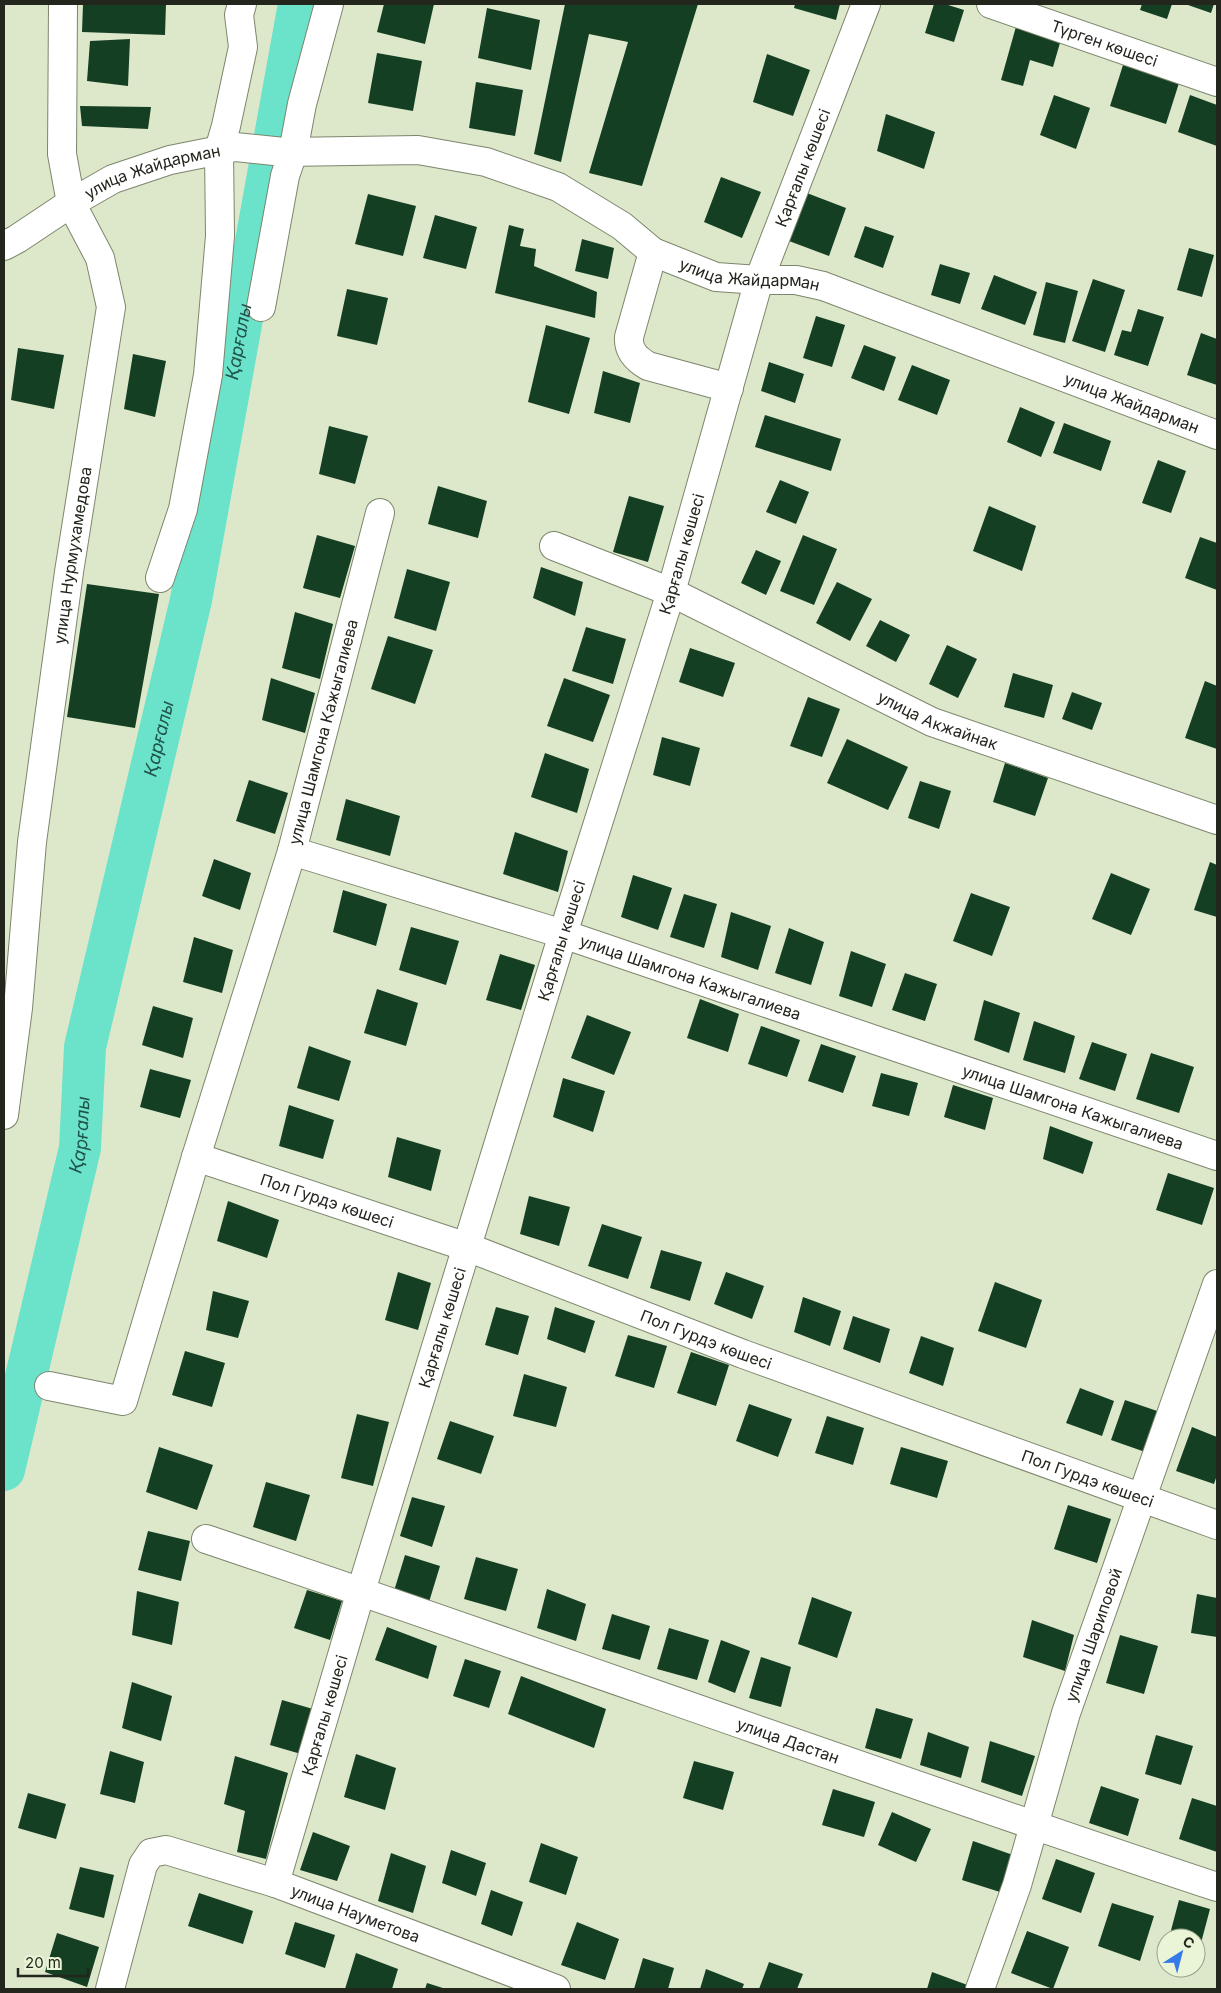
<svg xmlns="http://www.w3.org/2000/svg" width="1221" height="1993" font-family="Inter,sans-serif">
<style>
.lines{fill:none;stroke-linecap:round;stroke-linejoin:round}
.river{stroke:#6be2ca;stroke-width:42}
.building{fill:#153f23}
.minor-casing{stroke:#7c866c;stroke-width:30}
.minor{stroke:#fff;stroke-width:28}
.labels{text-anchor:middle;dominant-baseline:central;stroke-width:5;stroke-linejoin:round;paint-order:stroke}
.street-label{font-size:16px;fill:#22261c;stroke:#eaf5d8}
.water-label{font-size:18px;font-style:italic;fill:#20544a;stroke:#eaf5d8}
</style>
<rect width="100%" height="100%" fill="#dde8cb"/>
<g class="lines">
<!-- river -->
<path class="river" id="s1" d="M4,1470L80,1148L85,1047L191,600L299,4"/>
</g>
<!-- building -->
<path class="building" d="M83,4H166L165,35L82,32Z
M384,4H434L425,44L377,32Z
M565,4H698L642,186L589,173L628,42L589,34L561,162L534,154Z
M795,4H840L836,20L794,8Z
M934,4H945L964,10L954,42L925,33Z
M1142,4H1172L1167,19L1140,10Z
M1185,4H1214L1211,13Z
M487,8L540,20L531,70L478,58Z
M1017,23L1062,36L1053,67L1030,60L1023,86L1001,80Z
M130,39L128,86L87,81L90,41Z
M377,53L422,61L413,111L368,103Z
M767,54L810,70L793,116L753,102Z
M1123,65L1179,83L1166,124L1110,106Z
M476,82L523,90L515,136L469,128Z
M1054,95L1090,108L1076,149L1040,135Z
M1190,95L1217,105V146L1178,132Z
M80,106L151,107L148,129L82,126Z
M886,114L935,132L924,169L877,151Z
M721,177L761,192L742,238L704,222Z
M799,190L846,208L829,256L781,238Z
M368,194L416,206L403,256L355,244Z
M435,215L477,227L466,269L423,258Z
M509,225L524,229L520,246L536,249L534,266L597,292L595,318L495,293Z
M865,226L894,236L883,268L854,257Z
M582,239L614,248L608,279L575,271Z
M1189,248L1214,255L1202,297L1177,290Z
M940,264L970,273L960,304L931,295Z
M994,275L1037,292L1025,325L981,309Z
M1093,279L1125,290L1105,352L1072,341Z
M1046,282L1078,291L1065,343L1033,335Z
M347,289L388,298L377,345L337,336Z
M1138,309L1164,317L1148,366L1114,355L1122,330L1131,332Z
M816,316L845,325L832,367L803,358Z
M546,325L590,338L569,414L528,402Z
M1201,333L1217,339V385L1187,375Z
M864,345L896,357L884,391L851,378Z
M18,348L64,355L54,409L11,400Z
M133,354L166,361L155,417L124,409Z
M769,362L804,374L795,403L761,391Z
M912,365L950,380L937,415L898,400Z
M603,371L640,383L630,423L594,413Z
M1020,407L1055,422L1041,457L1007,442Z
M765,415L841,439L831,471L755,447Z
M1064,423L1111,441L1101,471L1053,453Z
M329,426L368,436L355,484L319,474Z
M1158,460L1186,471L1171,513L1142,503Z
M780,480L809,492L796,524L766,512Z
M438,486L487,501L478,538L428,524Z
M629,496L664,506L648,562L613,552Z
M989,506L1036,526L1022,571L973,551Z
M317,535L355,546L340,598L303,588Z
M803,535L837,549L814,605L780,591Z
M1200,537L1217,543V590L1185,578Z
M756,550L781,561L766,595L741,583Z
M541,567L583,582L575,616L533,598Z
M407,569L450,582L436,631L394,618Z
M837,582L872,599L850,641L816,623Z
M87,584L159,594L135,728L67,717Z
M295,612L333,624L320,679L282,668Z
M880,620L910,635L896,662L866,646Z
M586,627L626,639L613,684L572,671Z
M388,636L433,650L415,704L371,689Z
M947,645L977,659L958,698L929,684Z
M690,648L735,663L723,697L679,682Z
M1013,673L1053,685L1044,718L1004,707Z
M271,678L315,693L305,733L262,720Z
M564,678L610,695L593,742L547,726Z
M1205,681L1217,686V749L1185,738Z
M1072,692L1102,703L1092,730L1062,719Z
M808,697L840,709L822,757L790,746Z
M662,737L700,748L690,786L653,775Z
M847,739L908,767L888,810L827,783Z
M545,753L589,769L577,813L531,797Z
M1005,763L1048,778L1035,816L993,802Z
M249,780L288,793L275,834L236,821Z
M920,781L951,791L939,829L908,818Z
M346,799L400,816L390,856L336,840Z
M515,832L568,851L558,892L503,874Z
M214,859L251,873L240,910L202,896Z
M1210,862L1217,865V917L1194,910Z
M1111,873L1150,889L1131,935L1092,919Z
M633,875L672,888L658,930L621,917Z
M343,890L387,904L376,946L333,932Z
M971,893L1010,907L992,956L953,941Z
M684,894L717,904L704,948L670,937Z
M731,912L771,926L758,970L721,957Z
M411,927L459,941L446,985L399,970Z
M789,928L824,942L811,985L775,973Z
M194,937L233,950L222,993L183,982Z
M851,951L886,964L872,1007L839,996Z
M500,954L535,965L521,1010L486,1000Z
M905,973L937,984L925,1021L892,1010Z
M377,989L418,1003L406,1046L364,1033Z
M700,999L739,1014L728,1052L687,1038Z
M984,1000L1020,1013L1009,1053L974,1040Z
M153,1006L193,1018L183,1058L142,1045Z
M587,1015L631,1032L614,1075L571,1058Z
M1034,1021L1075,1036L1065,1073L1023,1060Z
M761,1026L800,1040L787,1077L748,1064Z
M1092,1042L1127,1054L1115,1091L1079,1079Z
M821,1044L856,1056L843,1093L808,1081Z
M309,1046L351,1061L339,1101L297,1088Z
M1151,1053L1194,1067L1179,1113L1136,1099Z
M150,1069L191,1080L180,1118L140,1107Z
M881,1073L918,1083L909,1116L872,1106Z
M563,1078L605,1091L593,1132L553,1117Z
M953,1085L993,1098L985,1130L944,1117Z
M289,1105L334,1120L323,1159L279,1146Z
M1050,1126L1093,1142L1083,1174L1043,1159Z
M397,1137L441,1150L431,1191L388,1177Z
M1168,1173L1214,1188L1202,1225L1156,1210Z
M529,1196L570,1207L559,1246L520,1234Z
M228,1201L279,1220L267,1258L217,1241Z
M602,1224L642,1237L628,1279L588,1266Z
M661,1250L702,1262L690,1301L650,1288Z
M398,1272L431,1283L418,1330L385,1320Z
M726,1272L764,1286L752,1319L714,1304Z
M995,1282L1042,1300L1026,1348L978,1331Z
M213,1291L249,1301L238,1338L206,1330Z
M803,1297L841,1311L830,1346L794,1332Z
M496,1307L529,1316L518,1355L485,1345Z
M555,1307L595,1321L585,1353L547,1339Z
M853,1316L890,1329L880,1363L843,1349Z
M628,1335L667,1346L654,1388L615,1376Z
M921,1336L954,1348L943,1386L909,1373Z
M185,1351L225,1363L212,1407L172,1395Z
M691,1352L729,1365L716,1406L677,1393Z
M524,1374L567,1387L556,1427L513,1416Z
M1080,1388L1114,1401L1102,1436L1066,1423Z
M1125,1400L1163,1413L1148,1453L1111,1440Z
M749,1404L792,1419L778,1457L736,1441Z
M357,1414L389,1422L373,1486L341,1478Z
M827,1416L864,1428L853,1465L815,1453Z
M450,1421L494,1436L481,1474L437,1459Z
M1192,1427L1217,1437V1475L1214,1484L1176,1471Z
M159,1447L213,1465L197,1510L146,1492Z
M901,1447L948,1461L937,1498L890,1484Z
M266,1482L310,1495L296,1541L253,1527Z
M412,1497L445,1506L432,1547L400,1536Z
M1068,1505L1111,1519L1097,1563L1054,1549Z
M148,1531L190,1541L181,1581L138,1570Z
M405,1555L440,1566L429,1602L394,1591Z
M476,1557L518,1569L506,1611L464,1599Z
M547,1589L586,1604L576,1641L537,1628Z
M307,1590L342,1601L330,1640L294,1628Z
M137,1591L179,1602L172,1645L132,1635Z
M1197,1594L1217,1598V1637L1191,1633Z
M812,1597L852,1612L837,1658L798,1644Z
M612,1614L650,1626L640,1660L602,1649Z
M1032,1620L1074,1635L1065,1671L1023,1657Z
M387,1627L437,1646L428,1679L375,1660Z
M669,1628L709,1640L697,1680L657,1669Z
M1120,1635L1158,1646L1144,1694L1106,1683Z
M721,1640L750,1651L735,1693L708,1682Z
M761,1657L791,1667L781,1707L749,1698Z
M465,1659L501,1671L489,1708L453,1696Z
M521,1676L606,1709L594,1748L508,1714Z
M132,1682L172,1696L161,1741L122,1728Z
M282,1700L313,1709L301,1754L270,1745Z
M876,1708L913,1719L901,1759L865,1748Z
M928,1732L969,1747L961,1778L920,1765Z
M1156,1735L1193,1746L1181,1785L1145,1774Z
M990,1741L1035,1756L1022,1796L981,1782Z
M110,1751L144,1762L135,1803L100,1794Z
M356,1754L396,1768L385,1810L344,1797Z
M235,1756L288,1773L266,1859L237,1852L245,1811L224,1804Z
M694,1761L734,1772L723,1810L683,1798Z
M1101,1786L1139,1799L1128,1836L1089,1823Z
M833,1789L875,1802L864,1837L822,1825Z
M28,1793L66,1804L56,1839L18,1828Z
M1192,1798L1217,1806V1852L1179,1839Z
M892,1812L931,1829L916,1862L878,1845Z
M313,1832L350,1846L337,1881L300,1870Z
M973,1841L1013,1855L1000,1892L962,1880Z
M541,1843L578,1857L566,1895L529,1882Z
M451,1850L486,1863L476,1896L442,1883Z
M391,1853L426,1866L413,1913L378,1901Z
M1056,1859L1095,1873L1081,1913L1042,1899Z
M80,1867L114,1875L104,1918L69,1909Z
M491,1890L523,1902L512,1936L481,1924Z
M199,1893L253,1911L243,1944L188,1926Z
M1179,1900L1210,1909L1197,1958L1196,1938H1169Z
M1112,1903L1154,1916L1140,1961L1098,1946Z
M295,1922L335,1935L325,1968L285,1954Z
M577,1922L619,1939L605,1980L561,1965Z
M1027,1931L1069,1947L1053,1989L1011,1973Z
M57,1933L99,1947L87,1987L45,1972Z
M356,1953L398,1969L392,1989H345Z
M643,1958L674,1968L668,1989H634Z
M769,1962L803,1974L797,1989H759Z
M706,1969L744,1984L742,1989H700Z
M932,1972L973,1987V1989H927Z
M427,1983L446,1989H425Z"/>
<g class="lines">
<!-- minor casing -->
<g class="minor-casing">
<g id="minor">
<path id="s2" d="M991,4L1217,82"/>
<path id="s3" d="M4,246L17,239L71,203L113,179L170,160L235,147L284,152L418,150L486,162L558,187L622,226L653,252L716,277L759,280H796L823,286L1217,435"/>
<path d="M653,252L629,337C628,351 636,359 648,366L729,388"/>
<path d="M261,307L285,176L293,152L302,104L329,4"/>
<path id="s4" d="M554,546L671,592L932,722L1217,820"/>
<path d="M160,578L183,509L208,375L220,236L219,150L226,126L243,47L239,15L242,4"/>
<path id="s5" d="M292,851L563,934L1217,1156"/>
<path id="s6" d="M4,1115L18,1008L32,842L69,572L111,307L100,258L71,203L62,154L63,4"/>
<path id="s7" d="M196,1157L467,1247L743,1354L1217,1525"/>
<path id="s8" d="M49,1386L123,1401L196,1157L292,851L380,513"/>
<path id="s9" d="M206,1539C544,1653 879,1775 1217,1887"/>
<path id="s10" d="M275,1883L361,1591L563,934L671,592L759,280L866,4"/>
<path id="s11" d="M110,1989L143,1865L151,1853L166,1850L275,1883L556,1989"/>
<path id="s12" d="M980,1989L1017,1885L1066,1713L1217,1284"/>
</g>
</g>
<!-- minor -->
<use href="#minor" class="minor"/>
</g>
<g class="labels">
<!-- street labels -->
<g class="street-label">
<text stroke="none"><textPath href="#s2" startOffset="120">Түрген көшесі</textPath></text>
<text stroke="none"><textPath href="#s10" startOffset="1795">Қарғалы көшесі</textPath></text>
<text stroke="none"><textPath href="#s3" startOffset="168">улица Жайдарман</textPath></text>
<text stroke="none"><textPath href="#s3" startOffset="799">улица Жайдарман</textPath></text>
<text stroke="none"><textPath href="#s3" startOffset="1204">улица Жайдарман</textPath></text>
<text stroke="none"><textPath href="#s10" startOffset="1390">Қарғалы көшесі</textPath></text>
<text stroke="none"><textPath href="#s6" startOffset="564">улица Нурмухамедова</textPath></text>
<text stroke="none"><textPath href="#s4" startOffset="422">улица Акжайнак</textPath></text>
<text stroke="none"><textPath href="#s8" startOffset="774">улица Шамгона Кажыгалиева</textPath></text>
<text stroke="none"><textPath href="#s10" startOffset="985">Қарғалы көшесі</textPath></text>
<text stroke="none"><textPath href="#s5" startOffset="418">улица Шамгона Кажыгалиева</textPath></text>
<text stroke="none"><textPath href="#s5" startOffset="822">улица Шамгона Кажыгалиева</textPath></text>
<text stroke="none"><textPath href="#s7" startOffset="138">Пол Гурдэ көшесі</textPath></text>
<text stroke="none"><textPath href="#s10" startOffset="580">Қарғалы көшесі</textPath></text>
<text stroke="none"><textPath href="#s7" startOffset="542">Пол Гурдэ көшесі</textPath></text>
<text stroke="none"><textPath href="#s7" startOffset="948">Пол Гурдэ көшесі</textPath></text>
<text stroke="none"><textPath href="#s12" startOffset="372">улица Шариповой</textPath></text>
<text stroke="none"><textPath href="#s10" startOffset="175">Қарғалы көшесі</textPath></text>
<text stroke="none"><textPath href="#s9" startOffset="616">улица Дастан</textPath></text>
<text stroke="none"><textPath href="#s11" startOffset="358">улица Науметова</textPath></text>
</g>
<!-- water labels -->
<g class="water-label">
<text stroke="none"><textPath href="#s1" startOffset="1154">Қарғалы</textPath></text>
<text stroke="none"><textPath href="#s1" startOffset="749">Қарғалы</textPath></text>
<text stroke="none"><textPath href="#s1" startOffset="344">Қарғалы</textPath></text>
</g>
</g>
<!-- border -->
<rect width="1221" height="1993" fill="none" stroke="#22261c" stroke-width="10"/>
<!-- north arrow -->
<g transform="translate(1181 1953) rotate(36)"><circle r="24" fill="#eaf5d8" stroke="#9aa28d"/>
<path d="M0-4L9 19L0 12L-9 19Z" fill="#367ae8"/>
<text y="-8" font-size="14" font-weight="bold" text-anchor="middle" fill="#22261c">С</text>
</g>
<!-- scale -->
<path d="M18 1968v8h70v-8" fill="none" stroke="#22261c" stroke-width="2.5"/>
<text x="25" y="1968" font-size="15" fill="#22261c" stroke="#eaf5d8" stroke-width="4" paint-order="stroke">20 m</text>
</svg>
